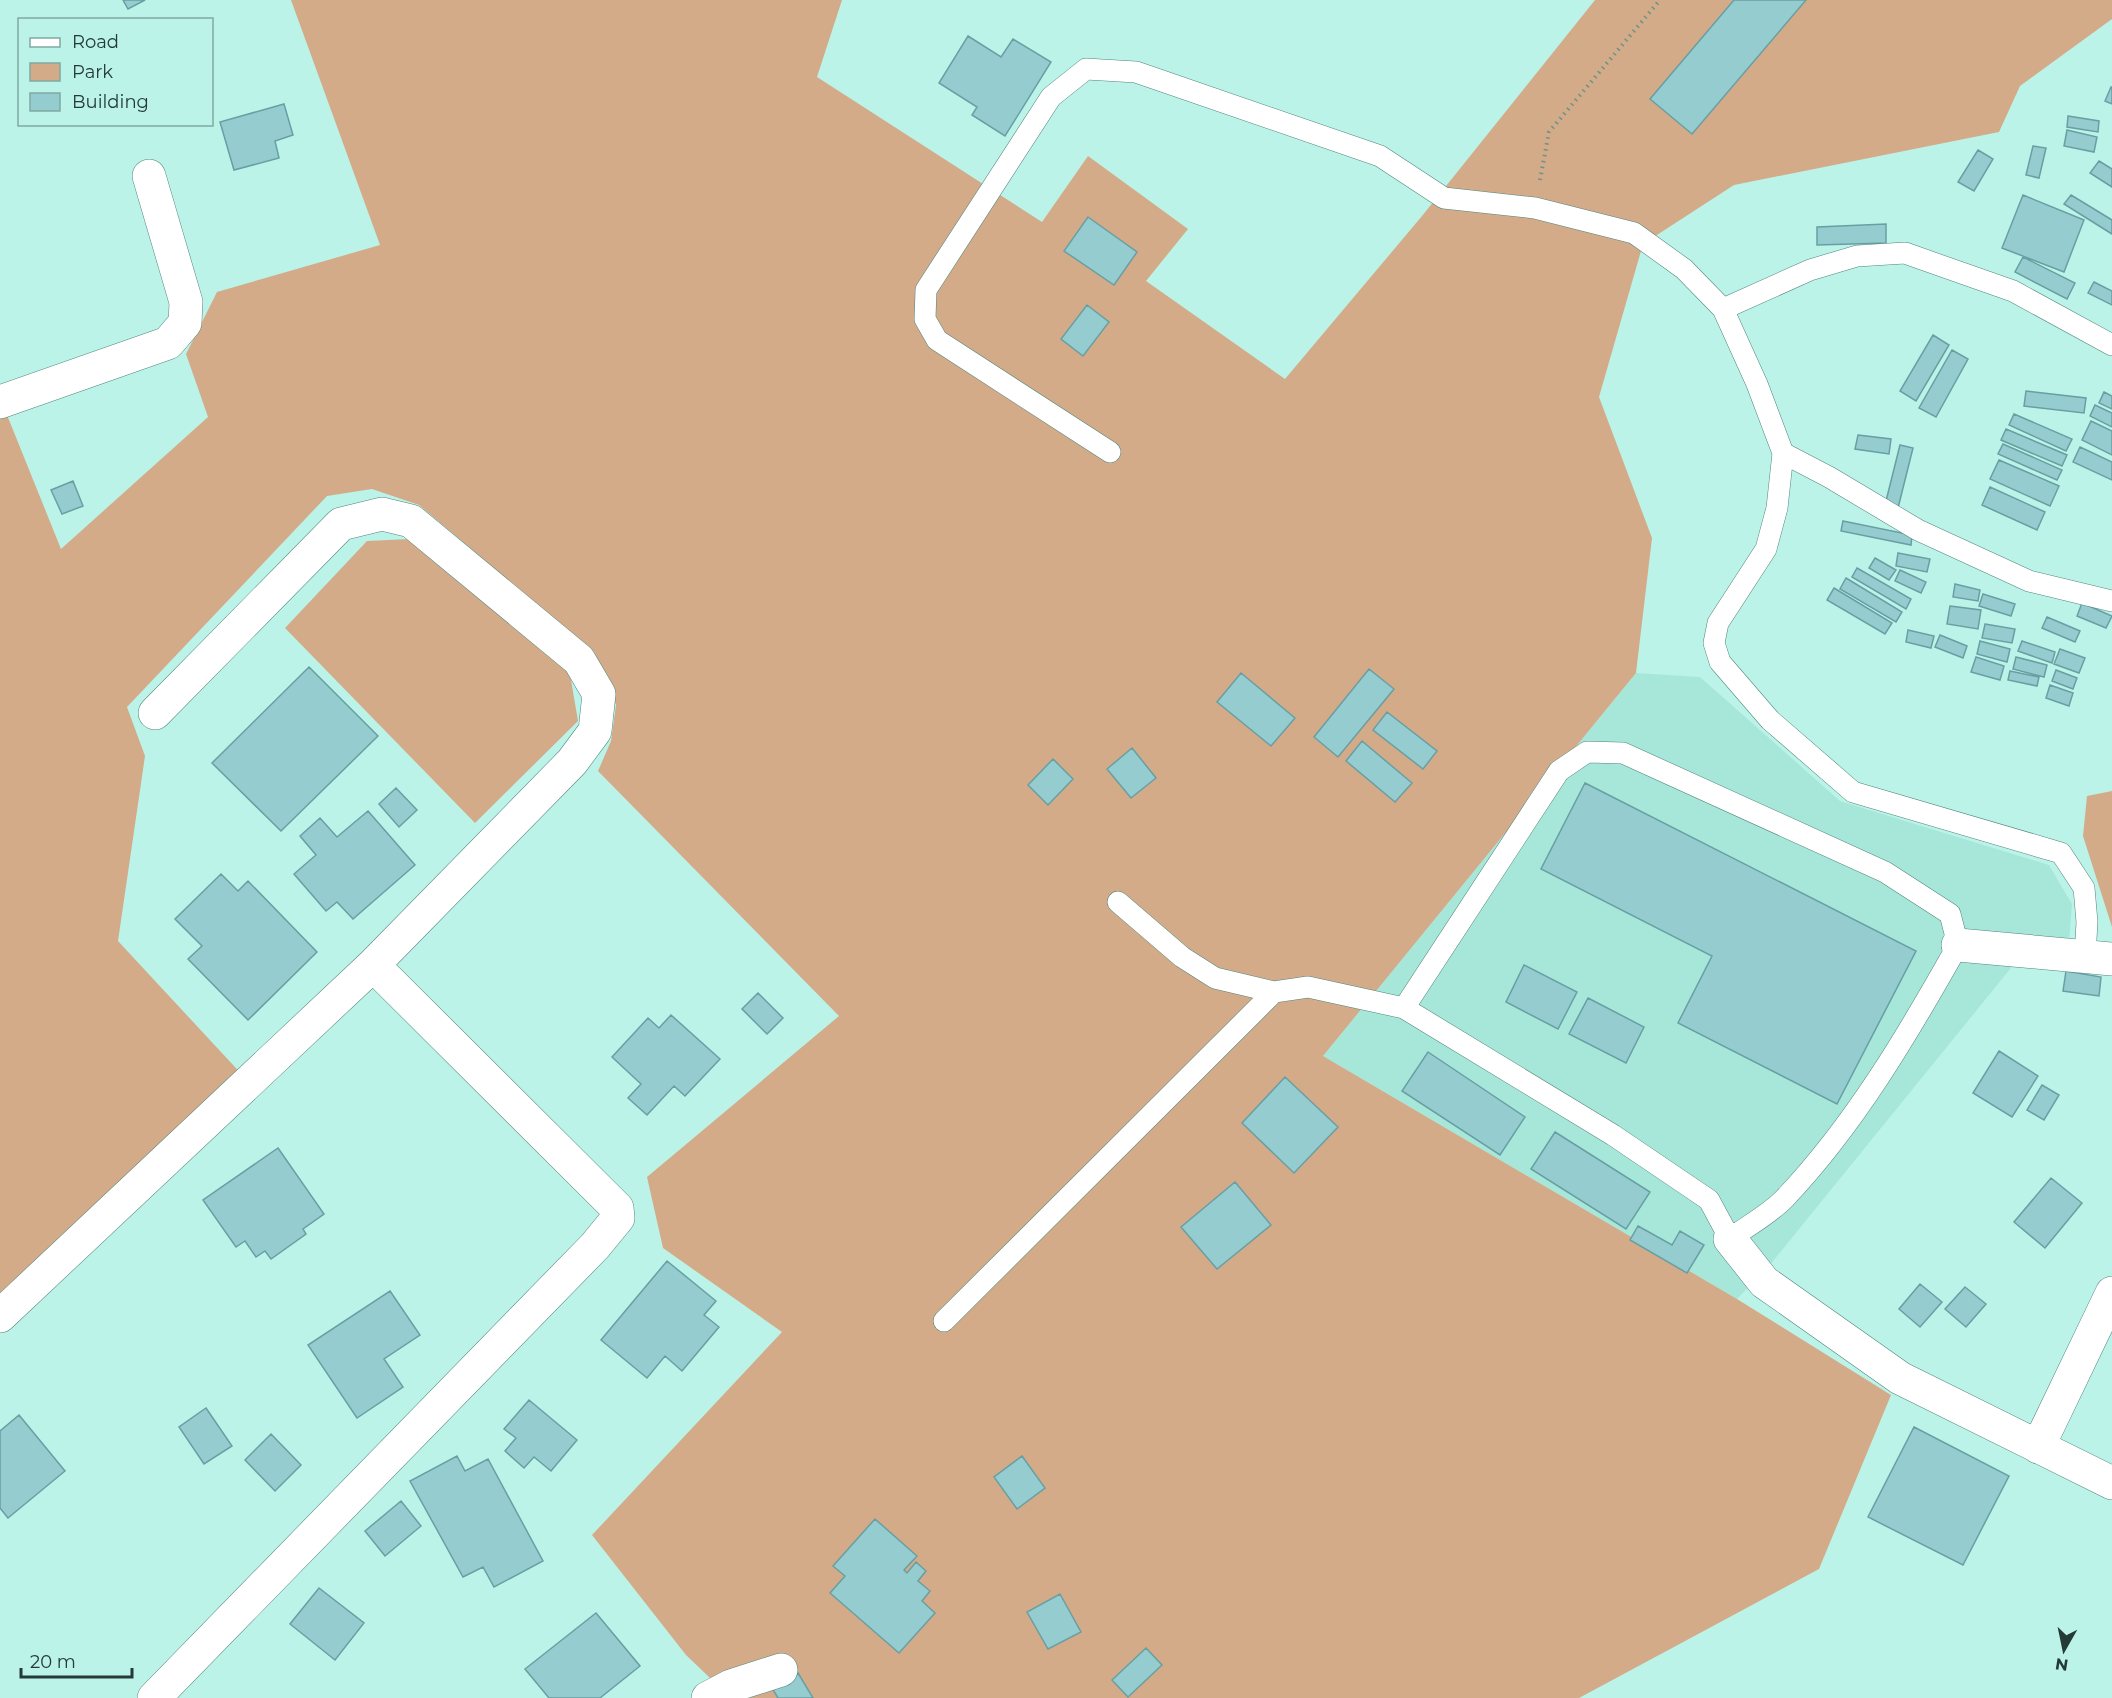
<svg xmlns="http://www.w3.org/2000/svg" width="2112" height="1698" font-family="Montserrat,sans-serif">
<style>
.built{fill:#a7e7da}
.green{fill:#d3ab89}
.building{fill:#94ccd0;stroke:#689fa2;stroke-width:1.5}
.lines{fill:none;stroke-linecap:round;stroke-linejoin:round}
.service-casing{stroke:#51857c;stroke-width:22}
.minor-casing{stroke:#51857c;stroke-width:34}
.path{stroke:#6c928a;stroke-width:4;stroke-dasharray:1.5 4.5;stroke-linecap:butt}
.service{stroke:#fff;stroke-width:21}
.minor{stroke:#fff;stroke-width:33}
</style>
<rect width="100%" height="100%" fill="#bcf3e8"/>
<!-- built -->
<path class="built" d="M1636,673L1700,677L1840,801L2049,865L2072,904L2069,942L2015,963L1769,1266L1737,1299L1323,1056Z"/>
<!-- green -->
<path class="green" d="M291,0H842L817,77L1042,222L1088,156L1188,229L1146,281L1285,379L1422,216L1595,0H2112V19L2020,86L1999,132L1734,185L1643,244L1599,397L1652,538L1636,673L1323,1056L1737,1299L1891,1395L1819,1569L1579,1698H731L686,1655L592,1535L782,1332L663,1248L647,1177L839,1016L598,771L611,741L616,705L594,652L419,505L372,489L327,496L127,707L145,756L118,941L247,1080L0,1319V412L5,410L61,549L208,417L186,354L217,292L380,245Z
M409,539L570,674L578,721L475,823L285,628L367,541Z
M2112,791V927L2083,836L2087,796Z"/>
<!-- building -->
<path class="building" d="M123,0H145L128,9Z
M1734,0H1806L1692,134L1650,99Z
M968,36L1001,57L1013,39L1051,62L1005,136L972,115L977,107L939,83Z
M2111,87H2112V104L2105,101Z
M284,104L293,135L275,141L279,158L234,170L220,122Z
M2068,116L2099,121L2098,132L2067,127Z
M2067,130L2097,137L2094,152L2064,146Z
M2033,146L2046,148L2039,178L2026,175Z
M1978,150L1993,159L1974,191L1958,182Z
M2099,161L2112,169V187L2090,173Z
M2023,195L2084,220L2064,272L2002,248Z
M2071,195L2112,220V234L2064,204Z
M1088,217L1137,252L1114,285L1064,251Z
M1886,224V243L1817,245V227Z
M2023,257L2075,283L2067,299L2015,272Z
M2094,282L2112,291V305L2088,293Z
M1087,305L1109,322L1083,356L1061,339Z
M1933,335L1949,345L1916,401L1900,391Z
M1952,350L1968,359L1936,417L1919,408Z
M2026,391L2086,398L2084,413L2024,406Z
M2104,392L2112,396V409L2099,403Z
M2095,405L2112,413V427L2090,416Z
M2014,414L2072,439L2066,451L2009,425Z
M2091,421L2112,431V455L2082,440Z
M2006,429L2067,455L2062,466L2001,440Z
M1858,435L1891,439L1889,454L1855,449Z
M2003,444L2062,470L2057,480L1998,454Z
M1900,445L1913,448L1898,508L1885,505Z
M2080,447L2112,462V480L2073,462Z
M1999,460L2059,486L2050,506L1990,479Z
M73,481L83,506L62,514L51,490Z
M1990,487L2045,512L2037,530L1982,505Z
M1843,521L1912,535L1911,545L1841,531Z
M1898,553L1930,559L1927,572L1896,566Z
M1875,558L1896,570L1889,580L1869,568Z
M1857,568L1911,599L1906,609L1852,577Z
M1900,570L1926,582L1921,593L1895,581Z
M1846,578L1902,612L1896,622L1840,589Z
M1955,584L1980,590L1978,601L1953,597Z
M1834,588L1892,623L1885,634L1827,600Z
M1983,594L2015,604L2011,616L1979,606Z
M2082,603L2112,616L2106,628L2077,616Z
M1950,606L1981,610L1978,629L1947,624Z
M2047,617L2080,631L2075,642L2042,628Z
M1985,624L2015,629L2012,643L1982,638Z
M1908,630L1934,636L1931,648L1906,642Z
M1940,635L1967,646L1963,658L1935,647Z
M1980,641L2010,649L2007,662L1977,654Z
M2022,641L2055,652L2052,663L2018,651Z
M2060,649L2085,658L2079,673L2054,664Z
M1976,657L2004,666L2000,680L1971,672Z
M2016,657L2047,665L2044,677L2013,669Z
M309,667L378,736L281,831L212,763Z
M1369,669L1394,689L1338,757L1314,737Z
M2056,670L2077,678L2073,689L2052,681Z
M2010,671L2039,677L2037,686L2008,680Z
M1241,673L1295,718L1271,746L1217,702Z
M2050,685L2073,693L2069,706L2046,698Z
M1387,712L1437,751L1423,769L1373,730Z
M1362,741L1412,783L1395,802L1346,761Z
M1132,748L1156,778L1131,798L1107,769Z
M1053,759L1073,779L1048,805L1028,785Z
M1585,783L1916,951L1837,1104L1678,1023L1712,956L1541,869Z
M396,788L417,810L399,827L379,804Z
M368,811L415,865L353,919L337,902L326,911L294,874L316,855L300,836L320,818L337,837Z
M221,874L238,891L248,881L317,952L248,1020L188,959L202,946L175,919Z
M1524,965L1577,992L1558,1029L1506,1002Z
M2066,971L2101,977L2099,996L2063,991Z
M758,993L783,1018L767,1034L742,1009Z
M1588,998L1644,1027L1626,1063L1569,1034Z
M671,1015L720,1059L685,1096L674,1086L647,1115L628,1098L641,1084L612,1057L648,1018L659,1028Z
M1999,1051L2038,1076L2012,1117L1973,1093Z
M1428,1052L1525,1117L1500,1155L1402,1091Z
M1285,1077L1338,1127L1294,1173L1242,1123Z
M2042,1085L2059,1095L2044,1120L2027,1110Z
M1555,1132L1650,1192L1626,1229L1531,1169Z
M278,1148L324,1214L303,1229L306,1234L271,1259L265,1251L256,1257L245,1241L236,1247L203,1200Z
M2051,1178L2082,1203L2045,1248L2014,1222Z
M1235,1182L1271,1225L1217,1269L1181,1227Z
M1638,1226L1672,1245L1680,1231L1704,1245L1687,1273L1630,1240Z
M667,1261L716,1301L704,1315L719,1327L682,1371L665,1356L647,1378L601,1340Z
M1920,1284L1942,1302L1920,1327L1899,1309Z
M1965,1287L1986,1304L1966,1327L1945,1309Z
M390,1291L420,1335L384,1359L403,1387L357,1418L308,1345Z
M529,1400L577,1440L551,1471L534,1457L524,1468L505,1451L516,1438L504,1429Z
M206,1408L232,1446L204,1464L179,1427Z
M19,1415L65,1471L8,1518L0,1508V1431Z
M1914,1427L2009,1476L1963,1565L1868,1517Z
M271,1434L301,1465L275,1491L245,1460Z
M457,1456L465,1471L488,1459L543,1561L494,1587L483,1567L463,1577L410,1481Z
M1022,1456L1045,1488L1017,1509L994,1477Z
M401,1501L421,1526L385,1556L365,1531Z
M875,1519L917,1556L904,1570L907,1573L916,1562L926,1571L918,1581L930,1591L922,1601L935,1613L899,1653L830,1593L845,1576L833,1566Z
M319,1588L364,1623L335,1660L290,1624Z
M1060,1594L1081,1632L1048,1649L1027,1612Z
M596,1613L640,1666L600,1698H549L525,1669Z
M1146,1648L1162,1665L1128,1697L1112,1680Z
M798,1673L813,1698H778L772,1688Z"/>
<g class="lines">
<!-- service casing -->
<g class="service-casing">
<path id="service" d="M1723,309L1810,270L1857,256L1905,253L2013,291L2112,345
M1110,452L937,340L925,319L926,290L1051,97L1086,69L1136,72L1380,156L1444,198L1535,208L1634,233L1684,269L1723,309L1757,384L1783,453L1777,508L1766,549L1718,623L1714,643L1720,662L1770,720L1853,792L2061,853L2084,888L2087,922L2085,956
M1783,453L1829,477L1918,530L2029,581L2112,601
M1118,902L1182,957L1215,978L1274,992
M944,1321L1274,992L1308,987L1404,1008L1613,1135L1709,1200L1730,1239C1747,1226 1770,1214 1785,1198C1855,1124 1908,1034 1958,945L1950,914L1885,872L1623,753L1587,752L1559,771L1404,1008"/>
</g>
<!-- minor casing -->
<g class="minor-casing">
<path id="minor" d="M0,402L168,343L185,323L186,302L149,176
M155,713L341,524L382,514L411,521L579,660L599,694L595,731L572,762L373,965
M1958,945L2112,959
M1730,1239L1764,1282L1900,1378L2112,1483
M0,1316L373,965L617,1208L618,1218L595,1246L154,1698
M2038,1447L2112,1293
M708,1698L731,1686L781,1670"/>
</g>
<!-- path -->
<path class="path" d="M1540,180L1549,132L1660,0"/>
<!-- service -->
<use href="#service" class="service"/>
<!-- minor -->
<use href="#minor" class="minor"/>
</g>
<!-- legend -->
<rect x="18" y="18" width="195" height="108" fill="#bcf3e8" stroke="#7fa9a1" stroke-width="1.5"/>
<rect x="30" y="38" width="30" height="9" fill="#ffffff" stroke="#7fa9a1" stroke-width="1.5"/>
<text x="72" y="48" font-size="18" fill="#243a36">Road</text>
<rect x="30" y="63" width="30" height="18" fill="#d3ab89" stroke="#7fa9a1" stroke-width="1.5"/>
<text x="72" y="78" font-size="18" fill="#243a36">Park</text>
<rect x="30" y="93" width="30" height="18" fill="#94ccd0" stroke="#7fa9a1" stroke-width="1.5"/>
<text x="72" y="108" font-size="18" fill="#243a36">Building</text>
<!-- north arrow -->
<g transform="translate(2064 1650) rotate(189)" stroke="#bcf3e8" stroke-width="4.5" paint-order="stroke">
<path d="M0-4.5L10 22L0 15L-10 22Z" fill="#243a36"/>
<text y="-9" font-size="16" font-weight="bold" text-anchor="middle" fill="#243a36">N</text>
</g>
<!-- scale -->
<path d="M21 1668v9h111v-9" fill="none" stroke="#243a36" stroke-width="3"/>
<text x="30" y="1668" font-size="18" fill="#243a36" stroke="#bcf3e8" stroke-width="4.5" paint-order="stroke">20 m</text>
</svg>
